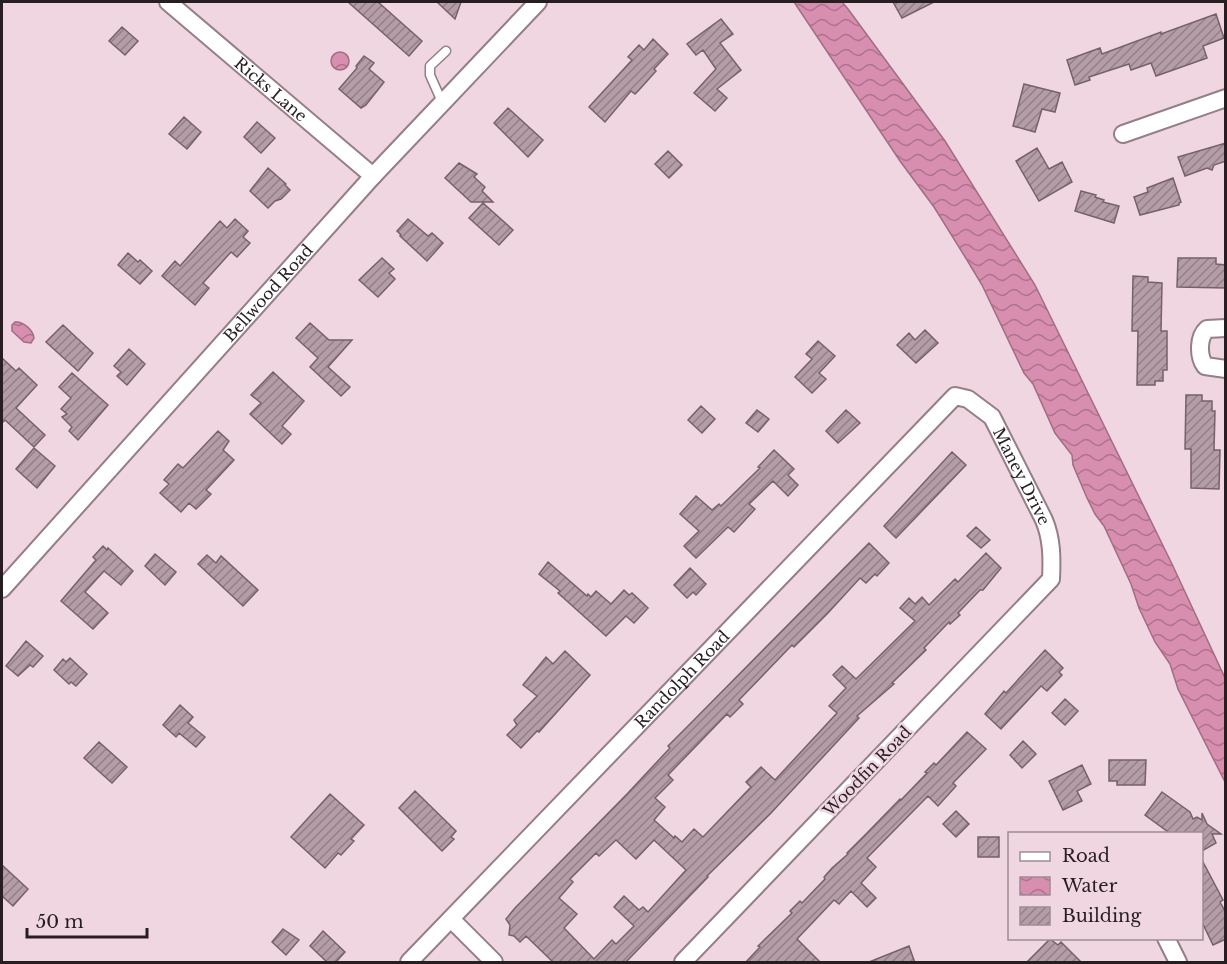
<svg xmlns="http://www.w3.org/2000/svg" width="1227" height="964" font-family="'Libre Baskerville',serif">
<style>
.water{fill:url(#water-waves);stroke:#a26c85;stroke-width:1.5}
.building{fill:url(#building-hatch);stroke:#76616a;stroke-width:1.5;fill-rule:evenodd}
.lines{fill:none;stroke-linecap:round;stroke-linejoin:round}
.lane-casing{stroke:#947e87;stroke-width:11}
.street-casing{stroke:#947e87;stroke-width:20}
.lane{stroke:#fff;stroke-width:8}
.street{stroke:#fff;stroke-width:16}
.labels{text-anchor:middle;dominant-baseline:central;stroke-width:5;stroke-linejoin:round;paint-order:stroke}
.street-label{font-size:16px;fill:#271e22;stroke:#efd6e0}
</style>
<defs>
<pattern id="water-waves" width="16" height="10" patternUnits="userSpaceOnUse" patternTransform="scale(1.5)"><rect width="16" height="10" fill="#d78eaf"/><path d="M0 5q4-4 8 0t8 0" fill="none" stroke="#ae738e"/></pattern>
<pattern id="building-hatch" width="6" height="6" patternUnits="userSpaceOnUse" patternTransform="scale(1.5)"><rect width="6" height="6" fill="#b59da7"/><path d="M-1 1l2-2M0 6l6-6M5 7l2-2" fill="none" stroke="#937f88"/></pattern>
</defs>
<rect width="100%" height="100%" fill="#efd6e0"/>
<!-- water -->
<path class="water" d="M794,2H842L848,9L945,141L1035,285L1172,564L1225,678V782L1178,689L1170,664L1155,642L1139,608L1131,584L1104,526L1095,514L1087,498L1073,465L1072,455L1055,433L1033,384L1024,373L982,285L967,260L934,207L900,161Z
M331 61a9 9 0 1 1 18 0a9 9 0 1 1-18 0Z
M15,322C23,321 33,330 34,338L31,343L24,342L12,331V325Z"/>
<!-- building -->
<path class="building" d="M348,2H378L422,41L409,56Z
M437,2H461L455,19Z
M893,2H934L902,18Z
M1216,14L1224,38L1203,46L1207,58L1156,76L1151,63L1131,70L1129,64L1089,77L1090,80L1075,85L1067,60L1100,48L1102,54L1161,32V34Z
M721,19L733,34L720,43L741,70L717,89L727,98L715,111L694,93L716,69L703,50L696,55L687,44Z
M122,27L138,41L125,55L109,41Z
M653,39L668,54L654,69L656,71L639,90L635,94L631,91L605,122L589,107L632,60L628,57L639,45L644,50Z
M364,56L374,63L369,69L384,82L366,105L361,108L339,89L357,68L356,66Z
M1024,84L1060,93L1055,112L1042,109L1035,132L1013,126Z
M508,108L543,140L528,157L494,123Z
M184,117L201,132L187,149L169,134Z
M257,122L275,138L261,153L244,137Z
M1226,143V161L1214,165L1212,170L1207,168L1185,176L1178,157Z
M1037,148L1049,169L1062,162L1072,182L1039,201L1016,161Z
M668,151L682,165L669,178L655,164Z
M459,163L477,174L474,177L485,187L482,191L493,202H471L445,178Z
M268,168L286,184L285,185L290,190L281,199L275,201L268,208L250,191Z
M1173,178L1181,202L1179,203V205L1140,215L1134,197L1148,192L1147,188Z
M1081,191L1096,195L1095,197L1104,200L1103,202L1119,206L1114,223L1075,211Z
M483,203L513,230L499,245L469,218Z
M235,219L248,231L243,237L250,243L237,257L231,252L203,283L209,288L195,305L162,276L175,261L180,266L220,221L227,228Z
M408,219L428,236L432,233L443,243L427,261L400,236L401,235L397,231Z
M128,253L138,262L140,260L152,271L140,284L118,265Z
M382,258L394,269L389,273L395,279L378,297L359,280Z
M1178,258H1216V264L1226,265V288L1177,287Z
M1133,276L1148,277V282L1162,283L1161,331H1167V370H1163V381H1155V385H1137L1138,331H1132Z
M310,323L329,340H352L328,367L350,387L341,396L310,367L318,358L296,338Z
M63,325L93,353L78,371L46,342Z
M925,330L938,343L916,363L897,345L909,333L915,340Z
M818,341L835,356L819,373L826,379L812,393L795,377L812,359L806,354Z
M129,349L145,364L127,385L117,376L121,372L114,366Z
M2,358L16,371L19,368L37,385L16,408L45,435L34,447L5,420L2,423Z
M273,372L304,401L282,426L291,434L282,444L250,414L261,403L251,395Z
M72,373L108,405L78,440L69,431L72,427L62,417L67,414L61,409L71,398L59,387Z
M1186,395H1202V401H1212V411H1215L1214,450H1220L1219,489L1191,488V449H1185Z
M701,406L715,419L702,433L688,420Z
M757,410L769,419L758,432L746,423Z
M846,410L860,423L838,443L826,431Z
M218,431L229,441L223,450L234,460L206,490L211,494L196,509L189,503L181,512L160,493L169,484L164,480L178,464L183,468Z
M34,448L55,466L37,488L16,469Z
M774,450L794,469L788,475L798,485L788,496L773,481L749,504L755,509L734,532L728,527L696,558L684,546L699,531L680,514L696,496L712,510L719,504L721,506L760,468L758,467Z
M952,452L966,465L896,538L884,526Z
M976,527L990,540L981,548L967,536Z
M869,543L889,563L877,576L875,574L866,583L860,578L828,613L794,647L792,645L739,700L743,704L730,717L727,714L668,775L673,780L655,798L665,807L654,820L674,838L675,836L682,842L694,829L703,837L751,787L746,782L761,767L775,780L837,713L829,706L846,688L833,675L842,666L856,679L915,621L900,608L909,598L915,604L922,597L929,605L955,579L958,582L986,553L1001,568L983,590H980L958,613L960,615L950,624L949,622L924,648L926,650L892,683L894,684L857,716L859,718L771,813L707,876L708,877L625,963H554L526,936L520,942L514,936L509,935L510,925L506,919L515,908L627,794L670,748L668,746L687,727ZM616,840L636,859L654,840L686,870L648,912L643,907L639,910L624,896L614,907L634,926L616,944L612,940L594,959L564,928L577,914L559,898L573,882L570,879L596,853L599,856Z
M103,546L107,550L108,548L133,571L121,585L104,571L85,592L108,613L93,629L61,601L96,560L93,557Z
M155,554L176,572L165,585L145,566Z
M207,555L216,563L221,556L258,590L243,606L198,564Z
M548,562L587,596L588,594L591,597L596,591L611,604L624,590L629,595L632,593L648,608L634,623L626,616L606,636L558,593L560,591L539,574Z
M690,568L706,584L696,595L693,592L687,598L674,585Z
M26,641L43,656L33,667L30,665L18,676L6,666Z
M1045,650L1063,668L1059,672L1062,675L1047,691L1041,686L1001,729L985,714L1004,691L1006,693Z
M565,651L590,675L539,732L537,731L521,748L507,735L517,725L514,720L537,696L523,685L546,657L553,664Z
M70,658L87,674L76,686L71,682L69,684L54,670L63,659L66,662Z
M1065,699L1078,711L1065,725L1052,713Z
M180,705L193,717L188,723L205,737L196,747L179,733L176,737L163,725Z
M967,732L986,749L953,783L956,786L938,806L928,796L867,858L876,867L861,883L876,898L867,907L851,891L839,904L834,900L797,939L821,963H745L760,947L758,946L792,913L790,911L800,901L802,903L825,879L824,877L832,868L848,854L847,853L867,833L900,799L901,800L927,773L925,772L934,763L936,765Z
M1023,741L1036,754L1022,768L1010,755Z
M99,742L127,767L112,783L84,758Z
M1109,760H1146L1145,785H1117V781H1109Z
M1082,765L1091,784L1077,791L1082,801L1063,810L1049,781Z
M415,791L456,831L451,837L454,839L442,851L399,808Z
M1162,792L1190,812L1193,819L1197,817L1202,820V813L1207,824L1221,834H1212L1216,843L1202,851V834H1171L1145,815Z
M330,794L364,825L351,839L354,841L341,855L338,853L325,868L291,837Z
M956,811L969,824L956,837L943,824Z
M978,837H999V857H978Z
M1202,860L1223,900L1220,902L1226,913V939L1213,945L1202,922Z
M2,865L28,889L13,906L2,896Z
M283,929L299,940L286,955L272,942Z
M323,931L345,952L335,963H328L310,946Z
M1050,939L1058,945L1061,942L1082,963H1026Z
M909,946L915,963H869V962Z"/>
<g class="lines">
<!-- lane casing -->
<g class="lane-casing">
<path id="lane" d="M442,102L430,75V66L446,51"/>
</g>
<!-- street casing -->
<g class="street-casing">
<g id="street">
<path id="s1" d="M168,2L373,176"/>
<path d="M1123,134L1226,98"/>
<path d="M1226,328L1207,329C1198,337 1198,356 1205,366L1226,369"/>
<path id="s2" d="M2,589L373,176L538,2"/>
<path d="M451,919L494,962"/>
<path d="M1166,938L1178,962"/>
<path id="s3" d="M409,962L955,396L968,399L992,417L1044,520C1052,539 1052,558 1051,579L683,962"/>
</g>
</g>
<!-- lane -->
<use href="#lane" class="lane"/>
<!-- street -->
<use href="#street" class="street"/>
</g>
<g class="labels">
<!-- street labels -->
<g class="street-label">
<text stroke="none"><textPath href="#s1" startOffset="135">Ricks Lane</textPath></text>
<text stroke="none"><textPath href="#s2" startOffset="398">Bellwood Road</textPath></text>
<text stroke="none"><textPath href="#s3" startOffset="896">Maney Drive</textPath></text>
<text stroke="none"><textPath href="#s3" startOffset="393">Randolph Road</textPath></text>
<text transform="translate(867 771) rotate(-46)">Woodfin Road</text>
</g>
</g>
<!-- border -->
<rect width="1227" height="964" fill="none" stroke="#271e22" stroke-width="6"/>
<!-- legend -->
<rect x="1008" y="832" width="195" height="108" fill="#efd6e0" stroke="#9f8c94" stroke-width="1.5"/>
<rect x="1020" y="852" width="30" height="9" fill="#ffffff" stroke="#9f8c94" stroke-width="1.5"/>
<text x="1062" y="862" font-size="18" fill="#271e22">Road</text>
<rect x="1020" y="877" width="30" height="18" fill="url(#water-waves)" stroke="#9f8c94" stroke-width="1.5"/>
<text x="1062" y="892" font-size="18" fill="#271e22">Water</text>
<rect x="1020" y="907" width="30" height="18" fill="url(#building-hatch)" stroke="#9f8c94" stroke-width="1.5"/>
<text x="1062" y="922" font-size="18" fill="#271e22">Building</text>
<!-- scale -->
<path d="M27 928v9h120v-9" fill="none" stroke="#271e22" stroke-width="3"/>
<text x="36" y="928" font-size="18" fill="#271e22" stroke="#efd6e0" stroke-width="4.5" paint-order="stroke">50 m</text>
</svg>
